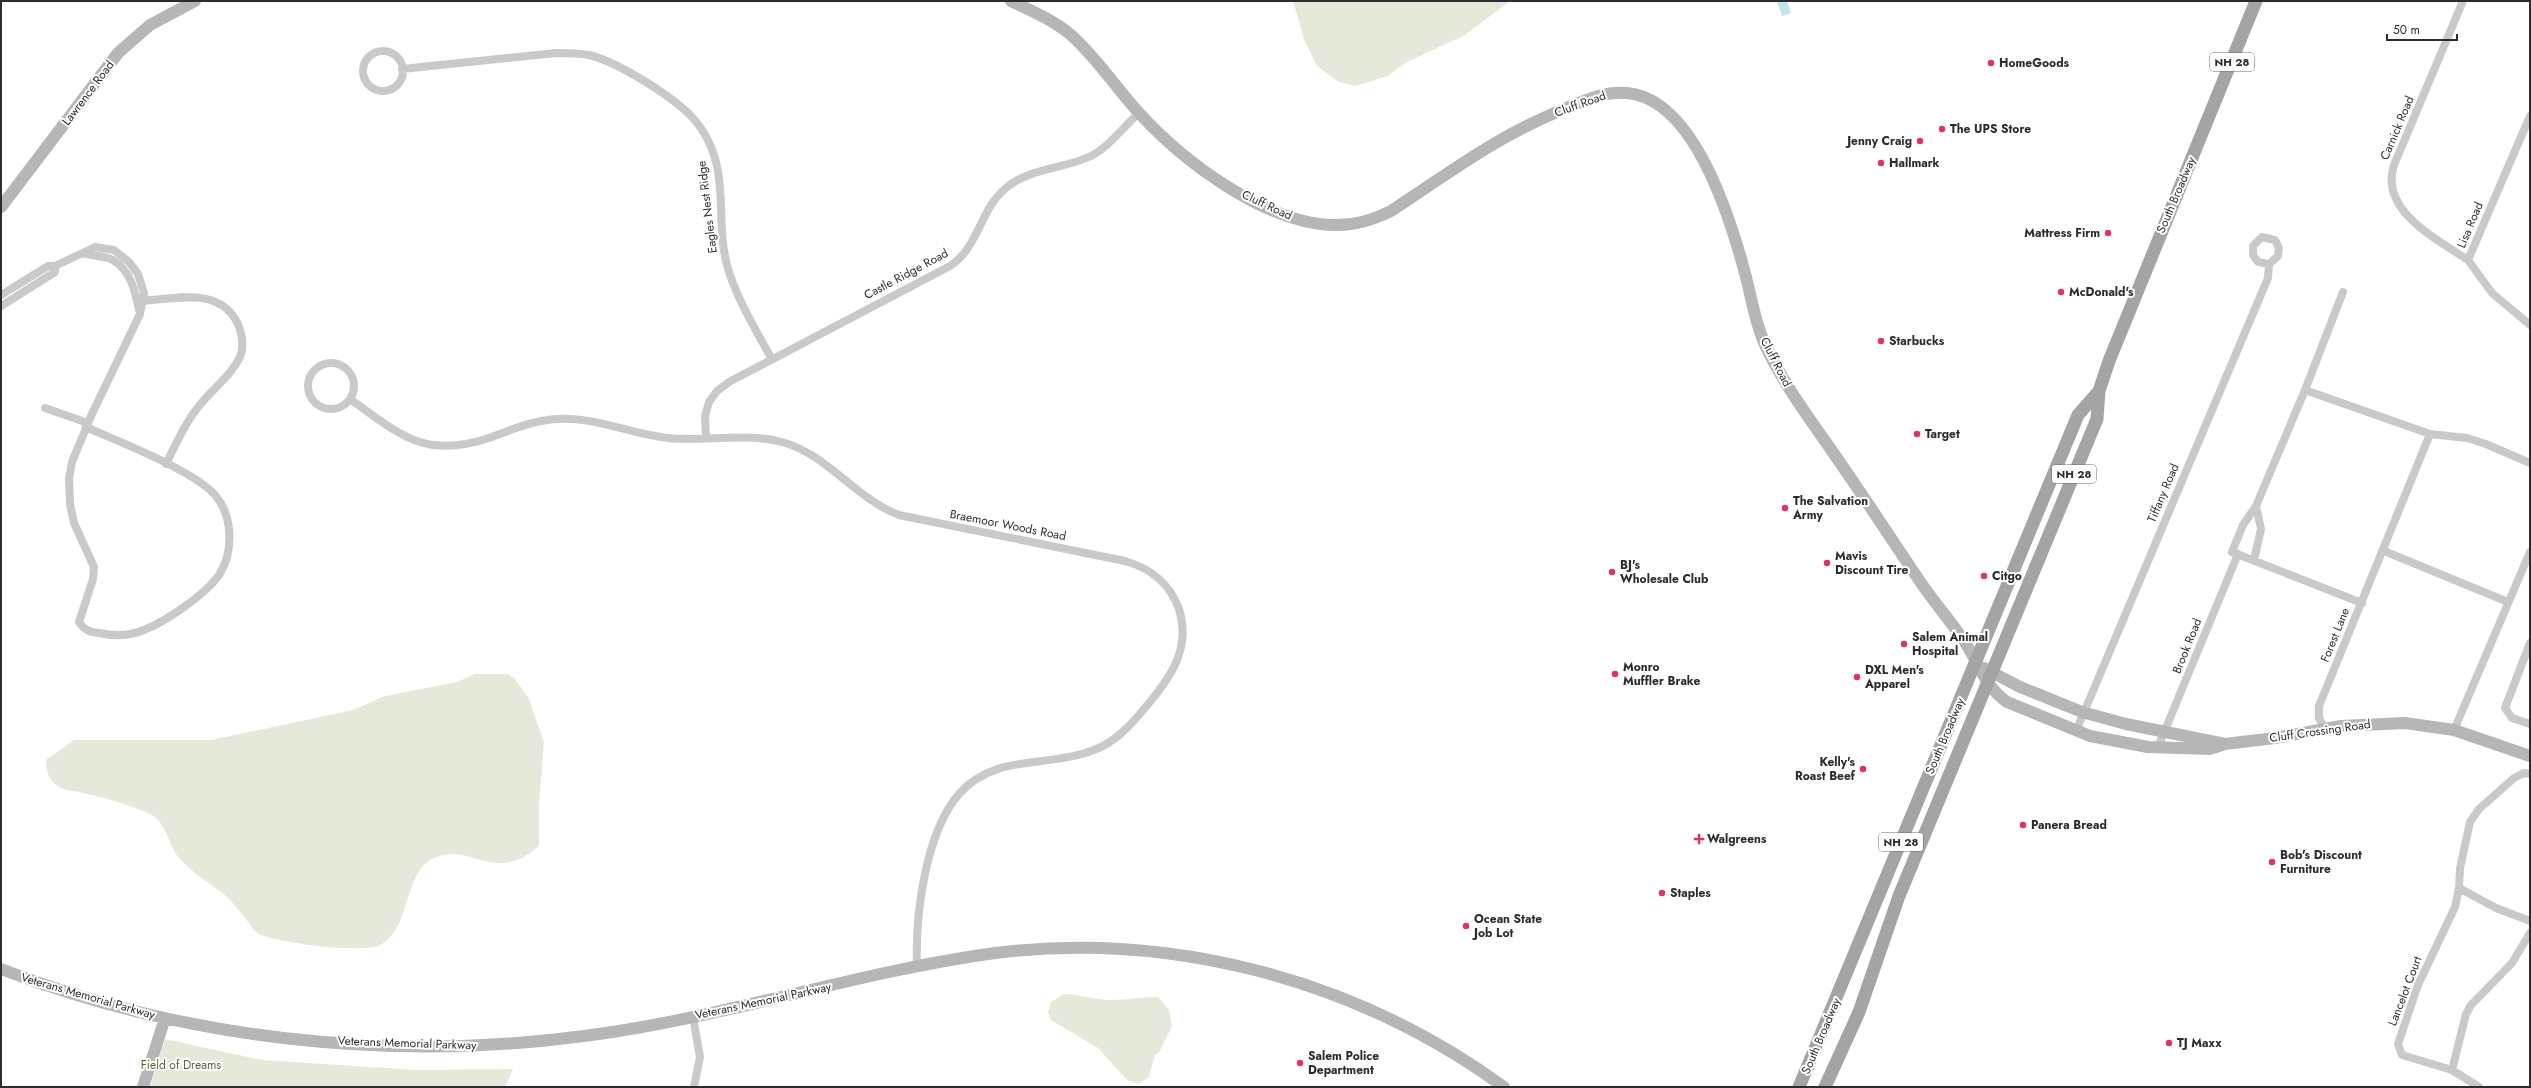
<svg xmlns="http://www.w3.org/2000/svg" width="2531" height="1088" font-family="Jost,sans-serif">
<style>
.green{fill:#e5e9da}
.water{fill:#c6e3e9}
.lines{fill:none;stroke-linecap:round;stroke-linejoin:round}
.street{stroke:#c9c9c9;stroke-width:8}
.secondary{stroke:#b6b6b6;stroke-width:12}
.primary{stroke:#a4a4a4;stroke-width:13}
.poi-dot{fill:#dd3464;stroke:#fff;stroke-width:1.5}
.labels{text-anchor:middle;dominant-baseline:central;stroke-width:4;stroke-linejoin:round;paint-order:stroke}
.shield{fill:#fff;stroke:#6b6b6b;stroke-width:1}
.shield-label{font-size:11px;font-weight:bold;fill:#2c2c2c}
.poi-label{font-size:12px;font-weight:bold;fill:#2c2c2c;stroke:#fff;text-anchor:start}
.street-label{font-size:12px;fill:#2c2c2c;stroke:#fff}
.park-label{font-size:12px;fill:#58653c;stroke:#fff}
</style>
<rect width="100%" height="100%" fill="#fff"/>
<!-- green -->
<path class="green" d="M1293,1H1510L1465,35L1405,63L1388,76L1355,86L1339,82L1317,66L1304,39Z
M475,674H508L514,678L528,697L544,742L539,804V846C493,887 470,839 432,859C403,874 411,932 378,946C360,953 277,943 259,934C253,930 247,920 243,915C237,909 232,901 226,896C210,883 193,874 179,858C168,845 167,822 150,814C129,804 105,798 83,793C76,791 62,790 56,785C48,778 46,770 46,760L74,740H211L353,710L385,696L457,682Z
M1064,994C1080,994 1095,1000 1111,1000C1127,1000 1142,997 1158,997L1169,1010L1172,1026L1160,1051L1155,1055L1149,1077L1139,1084L1127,1080L1098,1048L1051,1020L1048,1013L1051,1002Z
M165,1039L262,1060L417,1070L513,1069L505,1087H150Z"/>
<!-- water -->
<path class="water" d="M1777,1H1787L1791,13L1782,16Z"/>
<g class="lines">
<!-- street -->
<path class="street" d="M2463,1L2394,165C2379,211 2437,239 2468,260
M363 71a20 20 0 1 1 40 0a20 20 0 1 1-40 0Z
M402,69L556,53C567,53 578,53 589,55C618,62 672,96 692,117C704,130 713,148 717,166C724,198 718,232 727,265C736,298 755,328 771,358
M2530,116L2468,260L2492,293L2530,325
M83,253C92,256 106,256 113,260C131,271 135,291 139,310
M2343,292L2305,390L2256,506L2243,525L2232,552L2362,603
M1,295L48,266H55L95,247L114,250L129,262L138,274L144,293L140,314L91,416L72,462L69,479L70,504L74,523L94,567L93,579L79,622C84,630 89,632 99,633C113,636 130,636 144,630C165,622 206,594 219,575C234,552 233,516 215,495C193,470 119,442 86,427
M142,301C176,299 220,286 238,324C242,334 244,347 240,357C231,376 212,389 199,406C185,423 176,444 166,464
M1,306L55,272V266
M308 386a23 23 0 1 1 46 0a23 23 0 1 1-46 0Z
M2305,390L2430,434L2467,438L2486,444L2530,463
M350,399C402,436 425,460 492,437C513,429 535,420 558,419C597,417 630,434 668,438C705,442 745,432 782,442C827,454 856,499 899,515L1125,561C1150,568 1170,584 1179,609C1192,649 1169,680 1144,709C1130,726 1115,742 1094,750C1048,768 995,753 959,794C925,833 915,917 917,967
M45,408L88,423
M706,438L705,416L709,402L717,391L729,382L950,266C979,247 980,209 1006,188C1029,168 1064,169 1091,156C1109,147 1124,126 1139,113
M2384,551L2508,602
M2254,560L2261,529L2256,506
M2530,643L2505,708L2512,718L2530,724
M2325,729L2319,718V706L2430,434
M2454,730L2530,552
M2076,731L2268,278L2269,264L2278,256L2279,248L2275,240L2262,237L2253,246V255L2258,262L2269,264
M2158,747L2238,554
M2530,774L2524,773L2514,778L2479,809L2470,822L2460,868L2459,888L2455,907L2418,985L2398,1044L2402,1055L2452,1070L2466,1014L2471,1005L2512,963L2530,933
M2459,888L2496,908L2530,921
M693,1017L700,1057L694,1087
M2452,1070L2479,1087"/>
<!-- secondary -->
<path class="secondary" d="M1011,1C1032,11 1053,20 1071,35C1097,58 1116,88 1139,113C1184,162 1265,223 1333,225C1354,226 1373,220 1391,211C1452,171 1500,134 1569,107C1588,99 1606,91 1627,93C1695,99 1731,220 1746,277C1752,301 1756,326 1767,349C1785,386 1809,418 1832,451C1862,494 1890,537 1919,580C1933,601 1950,620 1964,641C1979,663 1984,686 2007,702L2090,736L2148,747L2210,749L2225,744L2275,738L2341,726L2405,723L2454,730L2530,756
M1,207L118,53L150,25L195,1
M1984,668L2020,687L2082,712L2126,724L2225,744
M1,969C183,1039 390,1062 584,1036C718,1019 847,975 981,955C1164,928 1354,978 1504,1087
M143,1087L165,1018"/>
<!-- primary -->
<path class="primary" d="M1799,1087L2078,415L2099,391
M1825,1087L1859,1012L1899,896L2097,419L2099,391L2109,361L2256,1"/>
</g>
<!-- markers -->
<g class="poi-dot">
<circle cx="1991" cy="63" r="4"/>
<circle cx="1942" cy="129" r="4"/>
<circle cx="1920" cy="141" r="4"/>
<circle cx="1881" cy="163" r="4"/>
<circle cx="2108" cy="233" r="4"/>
<circle cx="2061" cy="292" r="4"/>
<circle cx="1881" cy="341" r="4"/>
<circle cx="1917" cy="434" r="4"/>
<circle cx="1785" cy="508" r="4"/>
<circle cx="1827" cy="563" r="4"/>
<circle cx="1612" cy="572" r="4"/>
<circle cx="1984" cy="576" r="4"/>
<circle cx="1904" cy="644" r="4"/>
<circle cx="1615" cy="674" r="4"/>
<circle cx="1857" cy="677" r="4"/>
<circle cx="1863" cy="769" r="4"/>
<circle cx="2023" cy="825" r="4"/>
<path d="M1697 833h4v4h4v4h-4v4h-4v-4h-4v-4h4z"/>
<circle cx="2272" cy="862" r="4"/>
<circle cx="1662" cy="893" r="4"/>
<circle cx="1466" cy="926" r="4"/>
<circle cx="2169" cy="1043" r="4"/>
<circle cx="1300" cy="1063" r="4"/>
</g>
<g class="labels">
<!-- shield labels -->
<g class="shield">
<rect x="2210" y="53" width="44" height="18" rx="3"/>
<rect x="2052" y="465" width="44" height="18" rx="3"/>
<rect x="1879" y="833" width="44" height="18" rx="3"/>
</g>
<g class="shield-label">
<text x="2232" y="62">NH 28</text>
<text x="2074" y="474">NH 28</text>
<text x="1901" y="842">NH 28</text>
</g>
<!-- poi labels -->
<g class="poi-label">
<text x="1999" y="63">HomeGoods</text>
<text x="1950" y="129">The UPS Store</text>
<text x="1912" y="141" text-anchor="end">Jenny Craig</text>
<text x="1889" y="163">Hallmark</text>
<text x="2100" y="233" text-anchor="end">Mattress Firm</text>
<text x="2069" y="292">McDonald's</text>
<text x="1889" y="341">Starbucks</text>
<text x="1925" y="434">Target</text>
<text x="1793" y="501">The Salvation<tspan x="1793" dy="14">Army</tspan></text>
<text x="1835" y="556">Mavis<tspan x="1835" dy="14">Discount Tire</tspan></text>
<text x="1620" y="565">BJ's<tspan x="1620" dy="14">Wholesale Club</tspan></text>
<text x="1992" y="576">Citgo</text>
<text x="1912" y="637">Salem Animal<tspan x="1912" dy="14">Hospital</tspan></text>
<text x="1623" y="667">Monro<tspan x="1623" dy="14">Muffler Brake</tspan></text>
<text x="1865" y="670">DXL Men's<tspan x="1865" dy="14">Apparel</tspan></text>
<text x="1855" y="762" text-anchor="end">Kelly's<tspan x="1855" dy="14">Roast Beef</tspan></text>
<text x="2031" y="825">Panera Bread</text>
<text x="1707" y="839">Walgreens</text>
<text x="2280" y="855">Bob's Discount<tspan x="2280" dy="14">Furniture</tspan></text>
<text x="1670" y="893">Staples</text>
<text x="1474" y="919">Ocean State<tspan x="1474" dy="14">Job Lot</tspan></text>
<text x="2177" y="1043">TJ Maxx</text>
<text x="1308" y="1056">Salem Police<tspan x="1308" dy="14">Department</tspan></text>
</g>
<!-- street labels -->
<g class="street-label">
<text transform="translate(88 93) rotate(-53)">Lawrence Road</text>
<text transform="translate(1580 104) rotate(-20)">Cluff Road</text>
<text transform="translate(2397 128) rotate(-67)">Carnick Road</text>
<text transform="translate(2176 195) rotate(-67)">South Broadway</text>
<text transform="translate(1267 205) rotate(25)">Cluff Road</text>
<text transform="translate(707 207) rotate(-97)">Eagles Nest Ridge</text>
<text transform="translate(2470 225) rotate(-67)">Lisa Road</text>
<text transform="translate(906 274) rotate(-28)">Castle Ridge Road</text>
<text transform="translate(1776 362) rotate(63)">Cluff Road</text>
<text transform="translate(2163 493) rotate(-67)">Tiffany Road</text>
<text transform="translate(1008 525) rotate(11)">Braemoor Woods Road</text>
<text transform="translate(2335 635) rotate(-68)">Forest Lane</text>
<text transform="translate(2187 646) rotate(-68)">Brook Road</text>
<text transform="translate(2320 731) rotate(-8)">Cluff Crossing Road</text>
<text transform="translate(1945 736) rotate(-67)">South Broadway</text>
<text transform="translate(2405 991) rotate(-69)">Lancelot Court</text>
<text transform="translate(88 996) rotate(16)">Veterans Memorial Parkway</text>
<text transform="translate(763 1001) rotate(-12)">Veterans Memorial Parkway</text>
<text transform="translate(1821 1036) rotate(-67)">South Broadway</text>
<text transform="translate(407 1043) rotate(2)">Veterans Memorial Parkway</text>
</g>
<!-- park labels -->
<g class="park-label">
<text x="181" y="1065">Field of Dreams</text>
</g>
</g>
<!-- border -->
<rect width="2531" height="1088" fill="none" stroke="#2c2c2c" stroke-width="4"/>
<!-- scale -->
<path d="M2387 34v6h70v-6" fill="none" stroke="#2c2c2c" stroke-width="2"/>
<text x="2393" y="34" font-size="12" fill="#2c2c2c" stroke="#ffffff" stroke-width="3" paint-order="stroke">50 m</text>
</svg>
